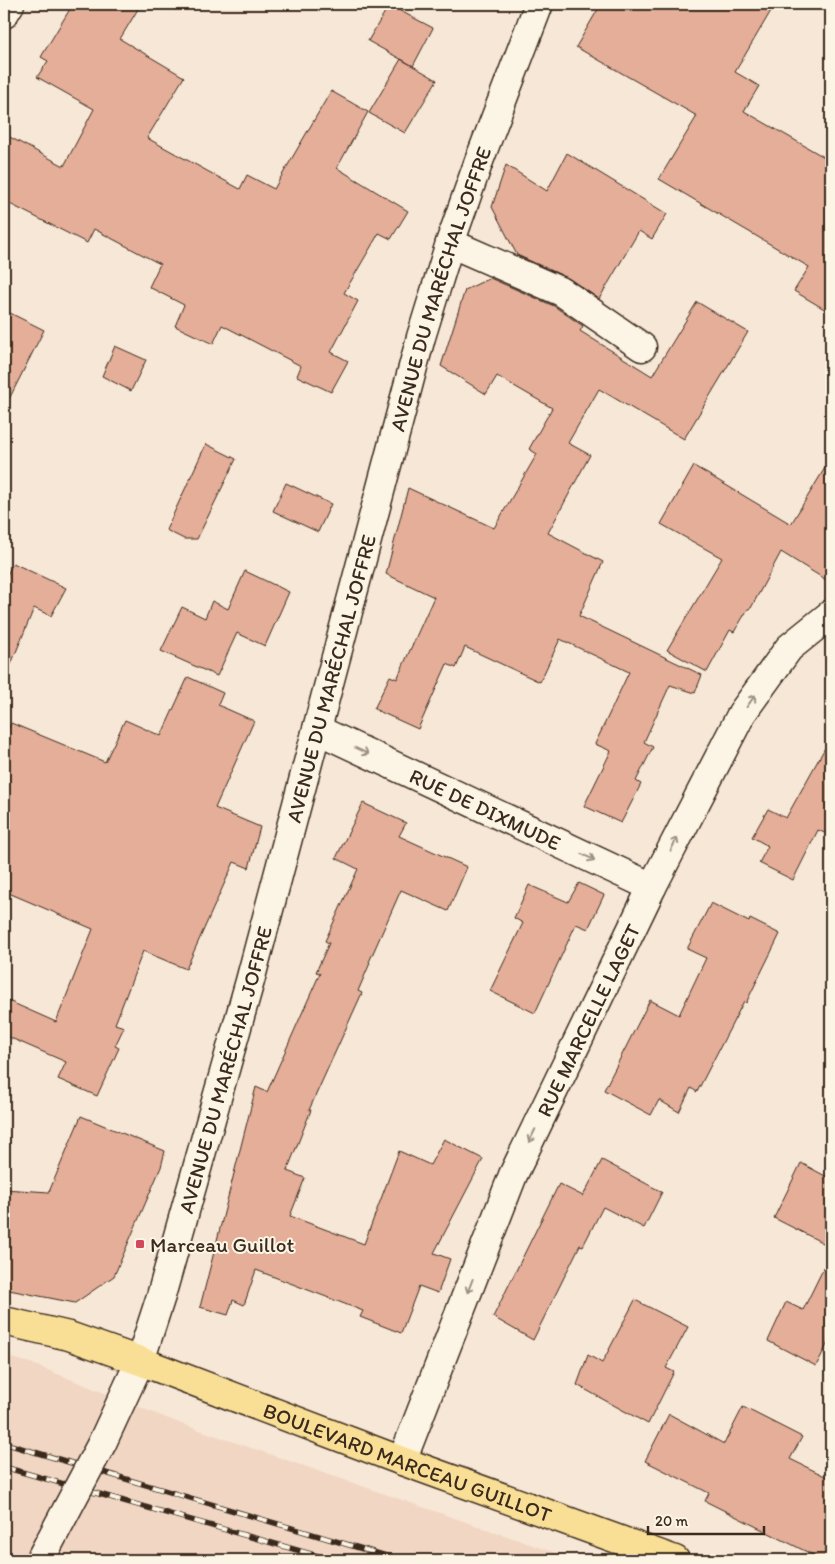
<svg xmlns="http://www.w3.org/2000/svg" width="835" height="1564" font-family="Itim,sans-serif">
<style>
.built{fill:#f1d6c3}
.building{fill:#e4ae98;stroke:#3b2a1e}
.lines{fill:none;stroke-linecap:round;stroke-linejoin:round}
.minor-casing{stroke:#3b2a1e;stroke-width:31}
.major-casing{stroke:#3b2a1e;stroke-width:31}
.minor{stroke:#fcf5e5;stroke-width:28}
.major{stroke:#f9df96;stroke-width:28}
.rail-casing{stroke:#3b2a1e;stroke-width:5.5}
.rail{stroke:#fcf5e5;stroke-width:4;stroke-dasharray:11;stroke-linecap:butt}
.minor-bridge-casing{stroke:#3b2a1e;stroke-width:31;stroke-linecap:butt}
.minor-bridge{stroke:#fcf5e5;stroke-width:28}
.oneway{stroke:#9c9082}
.poi-dot{fill:#d1495b;stroke:#fcf5e5;stroke-width:2}
.labels{text-anchor:middle;dominant-baseline:central;stroke-width:4;stroke-linejoin:round;paint-order:stroke}
.street-label{font-size:21px;fill:#3b2a1e;stroke:#fcf5e5}
.poi-label{font-size:21px;fill:#3b2a1e;stroke:#fcf5e5;text-anchor:start}
</style>
<rect width="100%" height="100%" fill="#f7e7d6"/>
<filter id="ink" filterUnits="userSpaceOnUse"><feTurbulence type="fractalNoise" baseFrequency=".02" numOctaves="2"/><feDisplacementMap in="SourceGraphic" scale="10" xChannelSelector="R" yChannelSelector="G"/><feConvolveMatrix kernelMatrix="1 2 1 2 8 2 1 2 1" color-interpolation-filters="sRGB"/></filter>
<g filter="url(#ink)">
<!-- built -->
<path class="built" d="M4,1356L30,1363L179,1423L576,1560H4Z"/>
<!-- building -->
<path class="building" d="M73,4H141L120,39L184,77L147,138L240,189L247,175L274,189L331,91L368,112L337,168L408,211L391,239L379,233L344,293L358,301L331,352L348,361L331,392L297,376L301,366L222,325L213,344L175,326L184,305L149,287L160,264L94,229L87,243L4,201V134L64,166L94,109L37,77L48,61L41,57Z
M601,4H775L735,72L759,86L744,111L831,161V313L794,291L809,267L659,179L697,116L576,47Z
M389,5L433,28L413,66L368,41Z
M401,59L437,80L405,133L369,113Z
M567,153L667,214L652,239L639,231L599,299L568,278L517,255L492,207L506,165L547,191Z
M490,278L554,306L583,326L580,331L652,376L697,302L748,332L684,439L599,389L568,443L590,455L548,533L603,562L579,616L702,675L695,693L670,685L644,742L653,747L636,781L641,784L621,823L584,806L611,751L595,744L629,672L560,639L540,682L465,647L456,668L447,664L418,729L374,709L390,676L397,679L434,597L386,574L408,488L494,528L537,454L529,449L552,408L497,376L486,394L441,366L465,290Z
M4,310L44,330L4,409Z
M115,346L146,360L131,391L102,376Z
M206,444L236,459L197,539H184L166,530Z
M831,458V583L781,552L751,608L748,609L734,632L730,630L707,672L667,650L722,558L661,524L694,466L791,524Z
M286,483L331,504L318,532L273,511Z
M13,563L66,588L51,616L34,608L5,679L4,581Z
M245,571L289,592L265,646L237,633L217,676L161,651L182,607L205,618L212,601L228,609Z
M188,677L223,693L218,705L254,721L215,808L260,827L249,868L234,862L186,969L143,951L115,1024L124,1027L115,1046L119,1048L97,1096L58,1079L66,1062L4,1035V999L56,1022L93,929L4,891V739L11,723L105,762L125,720L161,736Z
M831,737V836L818,830L793,880L759,863L768,846L752,837L768,809L786,818Z
M363,803L406,823L399,836L467,867L448,911L401,890L369,962L370,963L358,991L362,993L309,1110H311L287,1171L305,1178L290,1216L364,1244L399,1151L430,1165L444,1139L483,1159L434,1253L450,1259L438,1293L419,1286L401,1333L360,1317L363,1311L256,1270L244,1305L233,1300L228,1315L200,1307L256,1087L267,1092L320,973L316,972L329,943L325,941L358,869L336,858Z
M579,883L604,895L588,929L576,924L535,1013L490,991L523,923L514,918L529,885L568,902Z
M711,903L749,922L750,919L780,934L746,1003L744,1001L697,1092L691,1088L679,1112L659,1100L651,1115L604,1090L650,1000L679,1015L706,958L687,949Z
M81,1116L165,1151L161,1167L114,1276L75,1303L4,1289V1189L49,1192Z
M602,1160L662,1192L644,1228L603,1207L583,1246L580,1245L533,1340L493,1317L559,1184L583,1196Z
M801,1163L831,1179V1247L774,1218Z
M831,1253V1337L816,1366L768,1341L786,1302L803,1310Z
M635,1300L688,1327L666,1368L674,1372L648,1424L577,1385L588,1355L602,1363Z
M743,1407L802,1437L790,1459L831,1479V1560H823L705,1501L709,1493L645,1461L669,1414L724,1444Z"/>
<g class="lines">
<!-- minor casing -->
<g class="minor-casing">
<g id="minor">
<path d="M4,14L10,4"/>
<path d="M450,243L562,292L642,347"/>
<path id="s1" d="M318,730L652,887"/>
<path id="s2" d="M102,1443L140,1361L161,1296L250,981L421,337L450,243L479,161L539,4"/>
<path id="s3" d="M402,1461L513,1175L652,887L742,713L789,648L831,614"/>
</g>
</g>
<!-- major casing -->
<g class="major-casing">
<g id="major">
<path id="s4" d="M4,1321L69,1336L140,1361L402,1461L675,1560"/>
</g>
</g>
<!-- minor -->
<use href="#minor" class="minor"/>
<!-- major -->
<use href="#major" class="major"/>
<!-- rail casing -->
<g class="rail-casing">
<path id="rail" d="M4,1443L400,1560
M4,1467L332,1560"/>
</g>
<!-- rail -->
<use href="#rail" class="rail"/>
<!-- minor-bridge casing -->
<g class="minor-bridge-casing">
<path id="minor-bridge" d="M40,1560L102,1443"/>
</g>
<!-- minor-bridge -->
<use href="#minor-bridge" class="minor-bridge"/>
</g>
<!-- one-way arrows -->
<defs><path id="oneway-shaft" d="M-6 0H5M1.5-3L5.5 0L1.5 3" fill="none" stroke-width="1.6" stroke-linecap="round" stroke-linejoin="round" transform="scale(1.25)"/></defs>
<g class="oneway">
<use href="#oneway-shaft" transform="translate(751 701) rotate(-54)"/>
<use href="#oneway-shaft" transform="translate(362 751) rotate(25)"/>
<use href="#oneway-shaft" transform="translate(674 844) rotate(-63)"/>
<use href="#oneway-shaft" transform="translate(588 857) rotate(25)"/>
<use href="#oneway-shaft" transform="translate(532 1136) rotate(116)"/>
<use href="#oneway-shaft" transform="translate(470 1286) rotate(111)"/>
</g>
</g>
<!-- markers -->
<rect class="poi-dot" x="135" y="1239" width="10" height="10" rx="2.5"/>
<g class="labels">
<!-- street labels -->
<g class="street-label">
<text stroke="none"><textPath href="#s2" startOffset="1204">AVENUE DU MARÉCHAL JOFFRE</textPath></text>
<text stroke="none"><textPath href="#s2" startOffset="799">AVENUE DU MARÉCHAL JOFFRE</textPath></text>
<text stroke="none"><textPath href="#s1" startOffset="185">RUE DE DIXMUDE</textPath></text>
<text stroke="none"><textPath href="#s3" startOffset="479">RUE MARCELLE LAGET</textPath></text>
<text stroke="none"><textPath href="#s2" startOffset="394">AVENUE DU MARÉCHAL JOFFRE</textPath></text>
<text stroke="none"><textPath href="#s4" startOffset="428">BOULEVARD MARCEAU GUILLOT</textPath></text>
</g>
<!-- poi labels -->
<g class="poi-label">
<text x="150" y="1244">Marceau Guillot</text>
</g>
</g>
<!-- margin -->
<rect width="835" height="1564" fill="none" stroke="#fcf5e5" stroke-width="20"/>
<rect x="10" y="10" width="815" height="1544" fill="none" stroke="#3b2a1e" stroke-width="2" filter="url(#ink)"/>
<!-- scale -->
<path d="M648 1526v8h116v-8" fill="none" stroke="#3b2a1e" stroke-width="2.5"/>
<text x="655" y="1526" font-size="15" fill="#3b2a1e" stroke="#fcf5e5" stroke-width="4" paint-order="stroke">20 m</text>
</svg>
